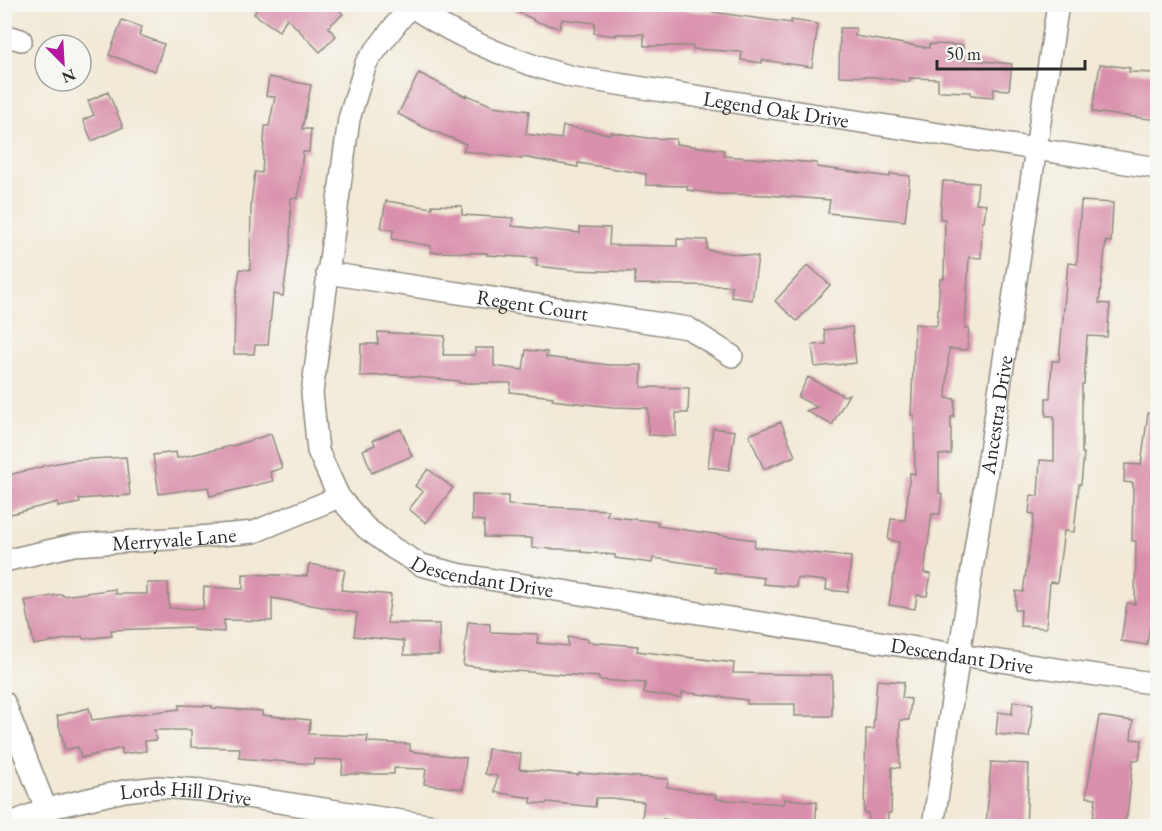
<svg xmlns="http://www.w3.org/2000/svg" width="1162" height="831" font-family="'EB Garamond',serif">
<style>
.building{fill:#d990ac}
.lines{fill:none;stroke-linecap:round;stroke-linejoin:round}
.minor-casing{stroke:#8e8a80;stroke-width:24}
.minor{stroke:#fff;stroke-width:21}
.labels{text-anchor:middle;dominant-baseline:central;stroke-width:4.5;stroke-linejoin:round;paint-order:stroke}
.street-label{font-size:21px;fill:#2b2b2b;stroke:#f6f6f2}
</style>
<rect width="100%" height="100%" fill="#f6f6f2"/>
<filter id="ink" filterUnits="userSpaceOnUse"><feTurbulence type="fractalNoise" baseFrequency=".0167" numOctaves="2"/><feDisplacementMap in="SourceGraphic" scale="12" xChannelSelector="R" yChannelSelector="G"/><feConvolveMatrix kernelMatrix="1 2 1 2 8 2 1 2 1" color-interpolation-filters="sRGB"/></filter>
<filter id="wash" filterUnits="userSpaceOnUse"><feTurbulence type="fractalNoise" baseFrequency=".008" numOctaves="4" result="noise"/><feDisplacementMap in="SourceGraphic" scale="24" xChannelSelector="R" yChannelSelector="G"/><feGaussianBlur stdDeviation="1.35" result="paint"/><feColorMatrix in="noise" values="0 0 0 0 0 0 0 0 0 0 0 0 0 0 0 0 0 1.4 0 .05"/><feComposite in="paint" operator="in"/></filter>
<g filter="url(#wash)">
<rect width="100%" height="100%" fill="#f2e9d6"/>
<g id="blocks">
<!-- building -->
<path class="building" d="M260,4H334L343,14L328,27L336,36L320,52L287,18L279,31L254,14Z
M499,4H668V10L712,12L791,23V20L818,24L812,67L762,60V63L741,60L742,52L693,49V46H644V34H616V36L594,33L595,23L562,19L560,28L533,21V19Z
M122,20L142,27L139,35L164,44L155,71L109,55Z
M840,28H856L855,36L929,48V44L963,45L962,59L1012,64L1009,90L994,89L993,97L971,95V92L938,91V79L910,78L909,82L875,77L839,76Z
M1100,64L1130,68L1129,72L1158,73V120L1092,112Z
M419,73L466,97L467,95L493,106L529,111L526,134L561,139L563,126L610,134V132L647,138L676,139V144L724,150V156L817,163V167L890,177V174L910,176L905,221L828,213L830,200L766,195L719,194L687,190L688,186L646,185V174L578,163V167L522,157V159L463,151L466,144L423,127L398,114Z
M269,77L311,85L302,129H311L309,152H303L298,199L291,198L290,245L283,296L273,294L268,345H255L254,354H234L235,302L240,269L250,270L251,203L255,172L262,173L265,126H269L275,97L266,96Z
M108,92L123,127L92,141L83,120L94,115L88,101Z
M943,181L978,183L976,203L986,204L984,222H982L981,258L969,257L965,328H969L967,350L949,349L946,398L955,399L954,417H951V454L939,455V493L942,494L940,514H932L924,573L931,574L927,596L917,595L915,609L889,605L899,542L888,540L891,519L905,520L910,473L915,474L914,415H911L915,324L937,326L940,279H944L945,219H940Z
M386,201L432,208V205L462,206V215L513,218L512,226L580,233V227L610,228L609,245L677,246V239L707,240V250L758,257L752,300L731,297L732,286L635,284V272L572,270L536,266L537,258L487,255V253L431,252V246L392,239L393,230L381,228Z
M1081,201L1113,203L1111,242L1106,241L1099,303L1110,304L1107,337L1087,336L1084,384H1082V453H1084L1081,484H1079L1074,532L1064,531L1057,583L1050,582L1046,628L1020,626L1021,610H1015L1016,591L1023,592L1034,514L1029,513L1031,495L1038,496L1040,460L1054,461V416H1046V398H1050L1052,361H1059L1068,263L1077,264Z
M808,265L830,285L797,321L775,301Z
M852,327L856,363L815,367L812,345L826,344L824,330Z
M378,332L445,336L443,355H475V348H494V366L523,370L526,350L547,352L546,357L609,365H642L641,387L689,388L688,413H676V436L648,435V408L612,407L552,400L553,397L510,392L511,383H459V381L395,375L360,376L361,344H378Z
M808,377L844,396L849,394L832,425L806,411L817,407L798,397Z
M1148,413L1158,414V631L1149,630L1147,645L1121,641L1127,603L1135,604L1136,541H1132L1133,483L1124,482L1125,464L1141,465Z
M781,422L795,456L764,469L749,435Z
M713,428L735,431L729,470L708,467Z
M401,429L412,456L372,473L363,450L375,445L373,440Z
M271,434L282,468L270,472L273,481L210,496L208,487L159,494L153,455L176,452L177,458L236,445Z
M126,457L130,495L79,499L80,503L58,507V502L11,514L8,503L4,504V476L42,467V466L73,460Z
M428,469L453,488L426,523L409,509L423,492L415,486Z
M472,495L508,496V505L608,510L607,516L658,522L657,526L755,540L754,547L851,557L848,592L826,590L827,581L797,578L796,587L763,584L764,578L714,572L715,567L653,558L652,563L615,558V555L581,552V550L532,548V538L484,537V521L472,520Z
M309,564L345,570L341,590L391,595L387,623L439,624V655H404V641L354,636L357,613L272,598V621L224,620V632L193,630V627L111,630L112,636L83,639L82,636L34,645L25,601L62,594L63,596L115,589V594H147V583H168L169,608L203,609L204,587L243,589V574L307,576Z
M468,622L490,624V632L538,634L537,643L568,646V637L588,639V642L638,646L637,651L734,663L733,673L832,675V716H795V704H747V700L682,692V698L644,693L645,683L599,680V677L501,670L463,665Z
M877,680L904,682L902,698L911,699L909,720H900V768L892,767L891,813H888V826H869L868,813H864L866,729H873Z
M1013,701L1033,704L1029,737L996,734L998,712L1012,714Z
M179,705L212,706V708L262,711V715L310,720L309,734L368,736L367,742L410,744V751L466,758L463,789L424,784L426,769L394,768V774H342L343,760L314,759L313,764L239,758L240,748L191,747V730H154L156,740L145,741L146,751L122,754V748L81,758L78,747L65,750L57,716L89,708L92,720L179,709Z
M1099,716L1133,721L1131,739L1142,740L1139,760H1133L1127,816H1126L1124,826H1092L1096,798L1086,797Z
M488,749L521,754L519,769L578,775L579,773L668,779L667,787L716,795L715,799L784,804L785,799L817,802L815,826H710L663,819V821L642,819L644,802L611,798H596L595,807L547,802L546,804L531,803V798L495,792L497,776L485,774Z
M991,762L1029,764L1026,826H986Z"/>
</g>
</g>
<g filter="url(#ink)">
<use href="#blocks" fill-opacity="0" stroke="#8e8a80" stroke-width="1.5"/>
<g class="lines">
<!-- minor casing -->
<g class="minor-casing">
<g id="minor">
<path id="s1" d="M408,4C458,39 515,62 573,77L1158,168"/>
<path id="s2" d="M410,6L366,63L349,119L312,393L318,451L339,497L366,528L393,548L421,565L457,574L960,655L1158,684"/>
<path d="M4,35L21,40"/>
<path id="s3" d="M327,273L688,328L732,356"/>
<path id="s4" d="M4,561L74,545L199,537L254,532L339,497"/>
<path d="M4,702L46,809L4,826"/>
<path id="s5" d="M46,809L124,791L159,787L201,790L434,826"/>
<path id="s6" d="M933,826L1058,4"/>
</g>
</g>
<!-- minor -->
<use href="#minor" class="minor"/>
</g>
</g>
<g class="labels">
<!-- street labels -->
<g class="street-label">
<text stroke="none"><textPath href="#s1" startOffset="387">Legend Oak Drive</textPath></text>
<text stroke="none"><textPath href="#s3" startOffset="208">Regent Court</textPath></text>
<text stroke="none"><textPath href="#s6" startOffset="416">Ancestra Drive</textPath></text>
<text stroke="none"><textPath href="#s4" startOffset="172">Merryvale Lane</textPath></text>
<text stroke="none"><textPath href="#s2" startOffset="686">Descendant Drive</textPath></text>
<text stroke="none"><textPath href="#s2" startOffset="1172">Descendant Drive</textPath></text>
<text stroke="none"><textPath href="#s5" startOffset="142">Lords Hill Drive</textPath></text>
</g>
</g>
<!-- margin -->
<rect width="1162" height="831" fill="none" stroke="#f6f6f2" stroke-width="24"/>
<!-- north arrow -->
<g transform="translate(63 63) rotate(156)"><circle r="28" fill="#f6f6f2" stroke="#a5a5a2" stroke-width="1.5"/>
<path d="M0-4.5L10 22L0 15L-10 22Z" fill="#b5179e"/>
<text y="-9" font-size="16" font-weight="bold" text-anchor="middle" fill="#2b2b2b">N</text>
</g>
<!-- scale -->
<path d="M937 60v9h148v-9" fill="none" stroke="#2b2b2b" stroke-width="3"/>
<text x="946" y="60" font-size="18" fill="#2b2b2b" stroke="#f6f6f2" stroke-width="4.5" paint-order="stroke">50 m</text>
</svg>
